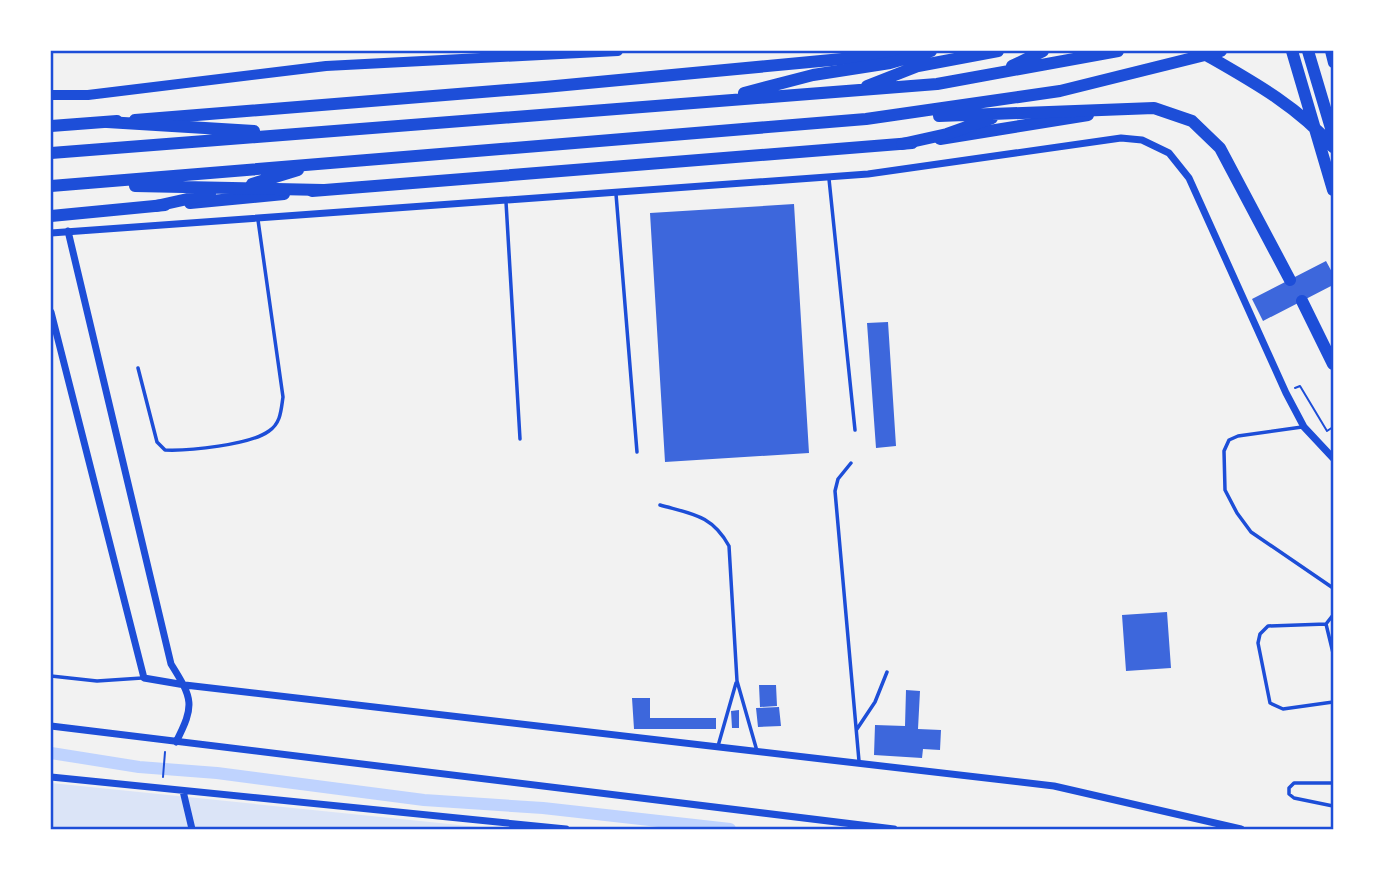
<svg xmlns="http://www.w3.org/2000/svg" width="1384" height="880" font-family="Signika,sans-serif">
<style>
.green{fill:#dbe4f7}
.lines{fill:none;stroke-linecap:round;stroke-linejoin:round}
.canal{stroke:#bfd3fe;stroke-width:12}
.building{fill:#3d67dc}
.path{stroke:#1d4ed8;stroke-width:2}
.service{stroke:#1d4ed8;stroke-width:3.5}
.minor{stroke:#1d4ed8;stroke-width:7}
.secondary{stroke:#1d4ed8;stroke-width:10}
.primary{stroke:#1d4ed8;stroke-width:10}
.trunk{stroke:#1d4ed8;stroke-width:12}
.motorway{stroke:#1d4ed8;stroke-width:12}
.neatline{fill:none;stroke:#1d4ed8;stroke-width:2.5}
</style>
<rect width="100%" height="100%" fill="#f2f2f2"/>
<!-- green -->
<path class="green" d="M51,783L498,829H51Z"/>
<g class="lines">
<!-- canal -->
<path class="canal" d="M51,753L139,767L217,773L424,800L543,808L730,829"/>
</g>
<!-- building -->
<path class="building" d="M794,204L809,453L665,462L650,213Z
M1326,261L1333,274V285L1263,321L1252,299Z
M888,322L896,446L876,448L867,323Z
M1167,612L1171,668L1126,671L1122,615Z
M759,685H776L777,706L760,707Z
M906,690L920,691L918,729L941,730L940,750L923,749L922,758L874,755L875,725L905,726Z
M632,698H650V718H716V729H634Z
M779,707L781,726L758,727L756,708Z
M739,710V728H732L731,711Z"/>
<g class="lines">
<!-- path -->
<path class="path" d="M1295,388L1300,386L1327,431L1333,427
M163,777L165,752"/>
<!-- service -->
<path class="service" d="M829,179L855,430
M616,194L637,452
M506,202L520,439
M138,368L157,442L165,450C188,451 250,445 269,431C281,423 281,410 283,397L258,220
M1302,427L1238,436L1229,440L1224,451L1225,490L1237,513L1251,532L1333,588
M851,463L838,479L835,491L859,761
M660,505C692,514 712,515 729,546L737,681L757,751
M1333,615L1326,624L1333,653
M1326,624L1268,626L1260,634L1258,643L1270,703L1283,709L1333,702
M51,676L97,681L142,678
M857,729L875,702L887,672
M718,746L736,683
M1333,783H1294L1289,788V794L1294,798L1333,806"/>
<!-- minor -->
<path class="minor" d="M68,231L171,664C193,699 195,705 176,742
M51,233L868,174L1121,138L1142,140L1169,153L1189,178L1286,393L1304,427L1333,458
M51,312L144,678L185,685L1054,786L1241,829
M51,726L894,829
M51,777L566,829
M183,791L192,829"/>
<!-- secondary -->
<path class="secondary" d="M51,95H88L326,66L618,51"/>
<!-- primary -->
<path class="primary" d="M1330,51L1333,63"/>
<!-- trunk -->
<path class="trunk" d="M1292,51L1333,190
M1308,51L1333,135
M1201,52C1248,79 1297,105 1333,147
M135,120L545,87L874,56L899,51
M51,126L117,121
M940,139L1088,115
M312,191L912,143
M190,203L284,194
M51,216L165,205"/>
<!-- motorway -->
<path class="motorway" d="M1012,66L1043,51
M867,86L918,66L998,51
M744,93L813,75L890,63L931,51
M939,116L1154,108L1192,121L1220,148L1290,280
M107,122L254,131
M902,144L947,134L992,118
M51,153L937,84L1118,51
M252,184L298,170
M51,186L866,119L1060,91L1221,51
M135,186L323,190
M156,206L210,194
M1302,301L1333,364"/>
</g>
<!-- border -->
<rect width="1384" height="880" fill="none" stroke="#ffffff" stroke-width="105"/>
<rect x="52" y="52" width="1280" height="776" class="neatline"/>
</svg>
